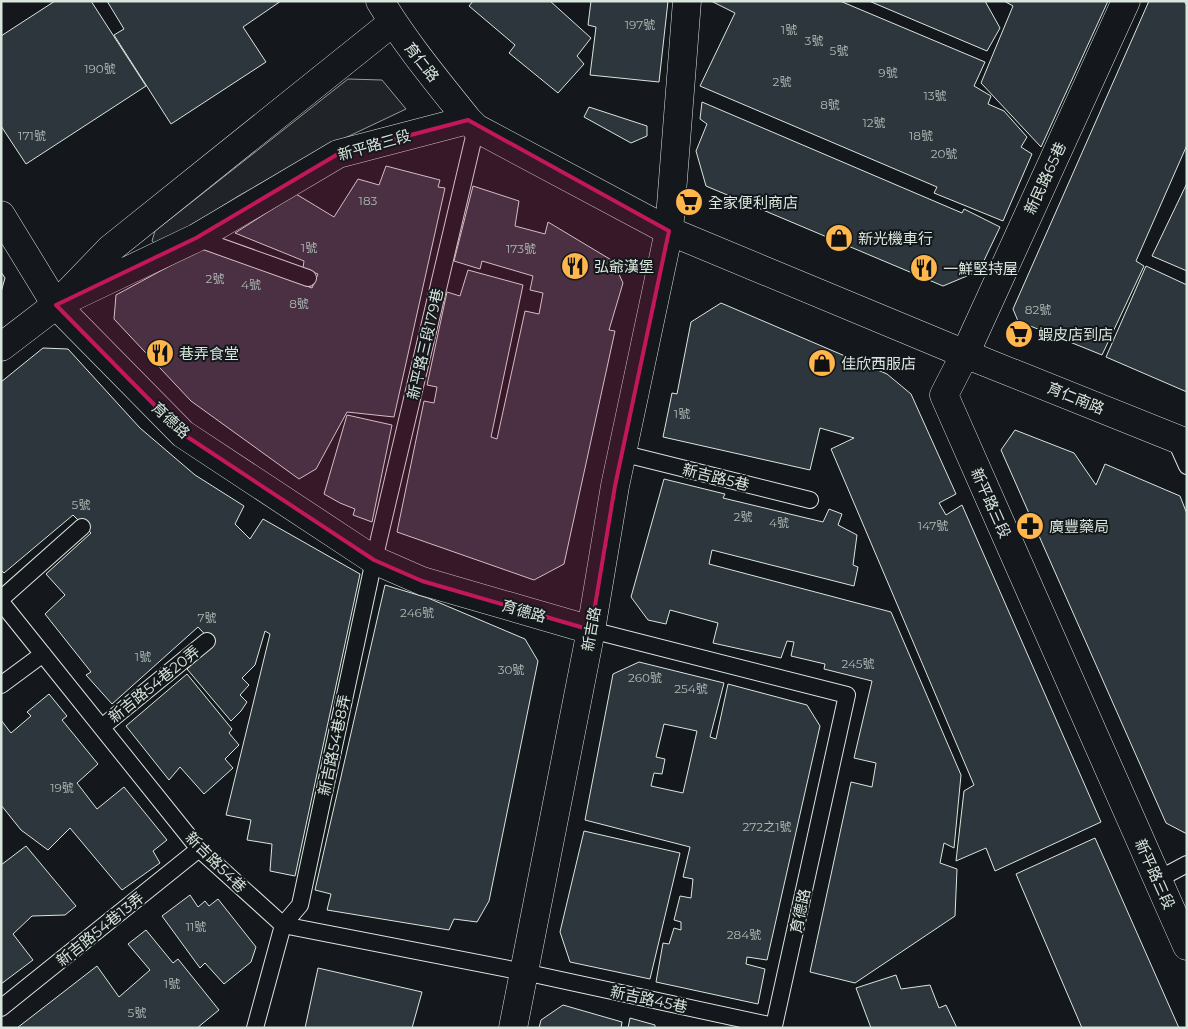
<svg xmlns="http://www.w3.org/2000/svg" width="1188" height="1029" font-family="Montserrat,'Noto Sans TC',sans-serif">
<style>
.green{fill:#202428;stroke:#939e99}
.building{fill:#2c363c;stroke:#d8e6dc;fill-rule:evenodd}
.lines{fill:none;stroke-linecap:round;stroke-linejoin:round}
.lane-casing{stroke:#d8e6dc;stroke-width:18}
.street-casing{stroke:#d8e6dc;stroke-width:29}
.lane{stroke:#14181c;stroke-width:16}
.street{stroke:#14181c;stroke-width:28}
.marked{fill:#c2185b;fill-opacity:0.2;stroke:#c2185b;stroke-width:4;stroke-linejoin:round}
.labels{text-anchor:middle;dominant-baseline:central;stroke-width:4;stroke-linejoin:round;paint-order:stroke}
.number-label{font-size:12px;fill:#adbab4}
.street-label{font-size:15px;fill:#d8e6dc;stroke:#14181c}
.poi-label{font-size:15px;fill:#d8e6dc;stroke:#14181c;text-anchor:start}
</style>
<rect width="100%" height="100%" fill="#14181c"/>
<!-- green -->
<path class="green" d="M348,79L382,80L406,109L328,146L240,195L158,246L152,241L155,231Z"/>
<!-- building -->
<path class="building" d="M55,1H91L146,86L26,164L1,126V36Z
M107,1H281L243,27L266,62L171,124L114,35L124,29Z
M473,1H550L591,38L577,56L584,64L558,93L509,53L515,45L469,6Z
M591,1H668L659,82L590,75L596,27L588,25Z
M711,1H840L985,62L974,86L991,96L988,104L1004,111L1027,137L1021,147L1032,154L1003,221L934,193L937,187L700,86L735,13Z
M869,1H985L1000,28L987,51Z
M1004,1H1108L1041,147L981,83L1013,6Z
M1149,1H1184L1187,6V145L1136,261L1144,266L1102,355L1018,321L1013,309Z
M702,102L962,213L964,209L1000,227L979,271L943,286L706,186L696,151L707,124L700,119Z
M589,107L647,126V136L631,143L584,117Z
M386,166L440,180L438,187L445,188L394,417L347,412L316,469L299,479L191,401L114,319L116,295L203,248L312,288L318,274L303,268L304,261L235,233L296,194L334,217L358,179L379,185Z
M1187,183V271L1152,256Z
M473,186L519,201L515,226L545,234L548,222L613,261L623,283L609,330L615,331L564,564L534,580L397,532L424,401L434,403L437,387L427,385L447,292L460,296L468,270L523,285L491,437L497,439L525,311L539,314L543,293L530,290L533,276L482,261L480,269L454,261Z
M1146,266L1187,285V392L1106,357Z
M1,272L5,278L1,292Z
M721,303L887,374L911,394L956,494L939,503L946,515L962,505L1101,822L995,871L986,848L956,861L964,791L974,785L831,449L854,438L820,428L810,470L663,437L672,393L677,394L691,322Z
M43,348L68,349L140,428L195,475L244,506L235,524L250,539L263,519L360,574L295,876L270,871L272,844L247,840L251,820L226,815L270,634L265,631L255,665L242,678L249,685L240,695L247,702L241,711L231,721L187,669L214,644L198,627L112,704L86,675L91,672L45,614L65,595L46,574L91,533L73,515L4,573L1,570V382Z
M347,415L392,425L372,522L353,515L355,509L340,503L324,494Z
M1015,430L1074,453L1096,485L1105,464L1180,496L1187,514V834L1166,823L1001,450Z
M664,479L725,494L723,498L823,522L829,509L842,514L838,525L857,535L853,565L858,567L854,586L712,550L709,564L891,612L961,775L954,848L944,843L940,863L957,869L955,916L855,983L810,972L851,782L872,787L876,763L854,758L872,681L824,669L825,664L791,656L794,642L787,641L781,658L713,643L718,623L670,610L666,624L648,620L631,597Z
M385,585L428,598L525,639L538,661L489,901L477,922L454,919L449,930L327,910L331,894L315,890Z
M639,662L724,683L710,737L716,739L728,684L807,705L820,726L767,960L747,957L746,964L765,969L758,1004L656,982L663,943L669,944L674,928L681,930V922L674,920L680,896L691,898L693,879L683,877L690,847L585,820L613,674ZM664,724L697,731L683,793L651,786L654,773L662,774L665,759L656,757Z
M187,674L232,729L229,733L239,745L225,759L233,768L204,794L180,767L169,780L126,726Z
M49,694L67,716L62,720L98,764L77,783L97,809L124,787L167,840L153,851L160,863L122,890L70,828L48,850L21,830L1,805V720L11,733L31,716L27,712Z
M584,831L680,853L650,979L570,962L560,932Z
M1095,838L1179,1028H1082L1016,874Z
M26,846L76,906L65,915L32,916L13,934L33,960L1,984V865Z
M190,895L198,907L205,901L209,906L218,899L256,947L251,962L224,984L205,963L200,968L162,916Z
M146,930L173,963L178,959L219,1010L197,1028H17L97,966L119,997L150,970L128,944Z
M318,968L422,992L412,1028H305Z
M896,975L901,989L930,985L939,1008L946,1005L957,1028H871L856,988Z
M563,1005L622,1022L621,1028H539L541,1020Z
M630,1018L655,1025V1028H628Z"/>
<g class="lines">
<!-- lane casing -->
<g class="lane-casing">
<path id="lane" d="M196,238L308,278
M1174,437L1187,466
M621,453L810,500
M1,599L82,527
M1,602L199,849L283,925L524,972L774,1026
M591,630L847,695L774,1026
M1,685L43,654
M102,727L207,641
M1157,880L1187,864
M1,1008L199,849
M255,1028L283,925L300,905L374,560L476,128"/>
</g>
<!-- street casing -->
<g class="street-casing">
<path id="street" d="M380,1C406,44 437,81 468,120L476,128L669,231L965,354L1187,443
M1126,1L965,354L944,395L1187,946
M1,215L56,305L183,434L374,560L422,581L591,630
M70,298L196,238L338,154L468,120
M1,347L56,305L110,249L393,22
M513,1028L591,630L615,486L669,231L687,1"/>
</g>
<!-- lane -->
<use href="#lane" class="lane"/>
<!-- street -->
<use href="#street" class="street"/>
</g>
<!-- marked area -->
<path class="marked" d="M468,120L669,231L615,486L591,630L422,581L374,560L183,434L56,305L196,238L338,154Z"/>
<!-- icons -->
<defs>
<g id="supermarket-disc" transform="scale(1.4375)"><circle r="9.5" fill="#ffb74d" stroke="#14181c"/><path d="M-6-5.5h2.5l.6 2H6L4.5 2H-2.5L-4.4-4H-6ZM-1.5 3.2a1.3 1.3 0 1 0 .1 0ZM3 3.2a1.3 1.3 0 1 0 .1 0Z" fill="#111"/></g>
<g id="shop-disc" transform="scale(1.4375)"><circle r="9.5" fill="#ffb74d" stroke="#14181c"/><path d="M-5-2.5h2.3a2.7 3.5 0 0 1 5.4 0H5L5.5 6h-11ZM-1.5-2.5h3a1.5 2.3 0 0 0-3 0Z" fill="#111"/></g>
<g id="restaurant-disc" transform="scale(1.4375)"><circle r="9.5" fill="#ffb74d" stroke="#14181c"/><path d="M-5-6h1v4h1v-4h1v4h1v-4h1v5L-1.5 .5V6h-2V.5L-5-1ZM5-6V6H3V1.5H1.5Q1.5-4 5-6Z" fill="#111"/></g>
<g id="pharmacy-disc" transform="scale(1.4375)"><circle r="9.5" fill="#ffb74d" stroke="#14181c"/><path d="M-2-6h4v4h4v4h-4v4h-4v-4h-4v-4h4Z" fill="#111"/></g>
</defs>
<g fill-rule="evenodd">
<use href="#supermarket-disc" x="689" y="202"/>
<use href="#shop-disc" x="839" y="238"/>
<use href="#restaurant-disc" x="575" y="266"/>
<use href="#restaurant-disc" x="924" y="268"/>
<use href="#supermarket-disc" x="1019" y="334"/>
<use href="#restaurant-disc" x="160" y="353"/>
<use href="#shop-disc" x="822" y="363"/>
<use href="#pharmacy-disc" x="1030" y="526"/>
</g>
<g class="labels">
<!-- number labels -->
<g class="number-label">
<text x="640" y="24">197號</text>
<text x="789" y="29">1號</text>
<text x="814" y="40">3號</text>
<text x="839" y="50">5號</text>
<text x="100" y="68">190號</text>
<text x="888" y="72">9號</text>
<text x="782" y="81">2號</text>
<text x="935" y="95">13號</text>
<text x="830" y="104">8號</text>
<text x="874" y="122">12號</text>
<text x="32" y="135">171號</text>
<text x="921" y="135">18號</text>
<text x="944" y="153">20號</text>
<text x="368" y="200">183</text>
<text x="309" y="247">1號</text>
<text x="521" y="248">173號</text>
<text x="215" y="278">2號</text>
<text x="251" y="284">4號</text>
<text x="299" y="303">8號</text>
<text x="1038" y="309">82號</text>
<text x="682" y="413">1號</text>
<text x="81" y="504">5號</text>
<text x="743" y="516">2號</text>
<text x="779" y="522">4號</text>
<text x="933" y="525">147號</text>
<text x="417" y="612">246號</text>
<text x="207" y="617">7號</text>
<text x="143" y="656">1號</text>
<text x="858" y="663">245號</text>
<text x="511" y="669">30號</text>
<text x="645" y="677">260號</text>
<text x="691" y="688">254號</text>
<text x="62" y="787">19號</text>
<text x="767" y="826">272之1號</text>
<text x="196" y="926">11號</text>
<text x="744" y="934">284號</text>
<text x="172" y="983">1號</text>
<text x="137" y="1012">5號</text>
</g>
<!-- street labels -->
<g class="street-label">
<text transform="translate(422 62) rotate(52)">育仁路</text>
<text transform="translate(374 145) rotate(-16)">新平路三段</text>
<text transform="translate(1045 178) rotate(-65)">新民路65巷</text>
<text transform="translate(425 344) rotate(-77)">新平路三段179巷</text>
<text transform="translate(1076 398) rotate(22)">育仁南路</text>
<text transform="translate(171 420) rotate(43)">育德路</text>
<text transform="translate(716 477) rotate(14)">新吉路5巷</text>
<text transform="translate(991 503) rotate(66)">新平路三段</text>
<text transform="translate(524 611) rotate(16)">育德路</text>
<text transform="translate(591 629) rotate(-80)">新吉路</text>
<text transform="translate(154 684) rotate(-39)">新吉路54巷20弄</text>
<text transform="translate(334 745) rotate(-78)">新吉路54巷8弄</text>
<text transform="translate(216 862) rotate(45)">新吉路54巷</text>
<text transform="translate(1155 874) rotate(66)">新平路三段</text>
<text transform="translate(800 911) rotate(-78)">育德路</text>
<text transform="translate(100 929) rotate(-39)">新吉路54巷13弄</text>
<text transform="translate(649 999) rotate(12)">新吉路45巷</text>
</g>
<!-- poi labels -->
<g class="poi-label">
<text x="708" y="202">全家便利商店</text>
<text x="858" y="238">新光機車行</text>
<text x="594" y="266">弘爺漢堡</text>
<text x="943" y="268">一鮮堅持屋</text>
<text x="1038" y="334">蝦皮店到店</text>
<text x="179" y="353">巷弄食堂</text>
<text x="841" y="363">佳欣西服店</text>
<text x="1049" y="526">廣豐藥局</text>
</g>
</g>
<!-- border -->
<rect width="1188" height="1029" fill="none" stroke="#d8e6dc" stroke-width="5"/>
</svg>
